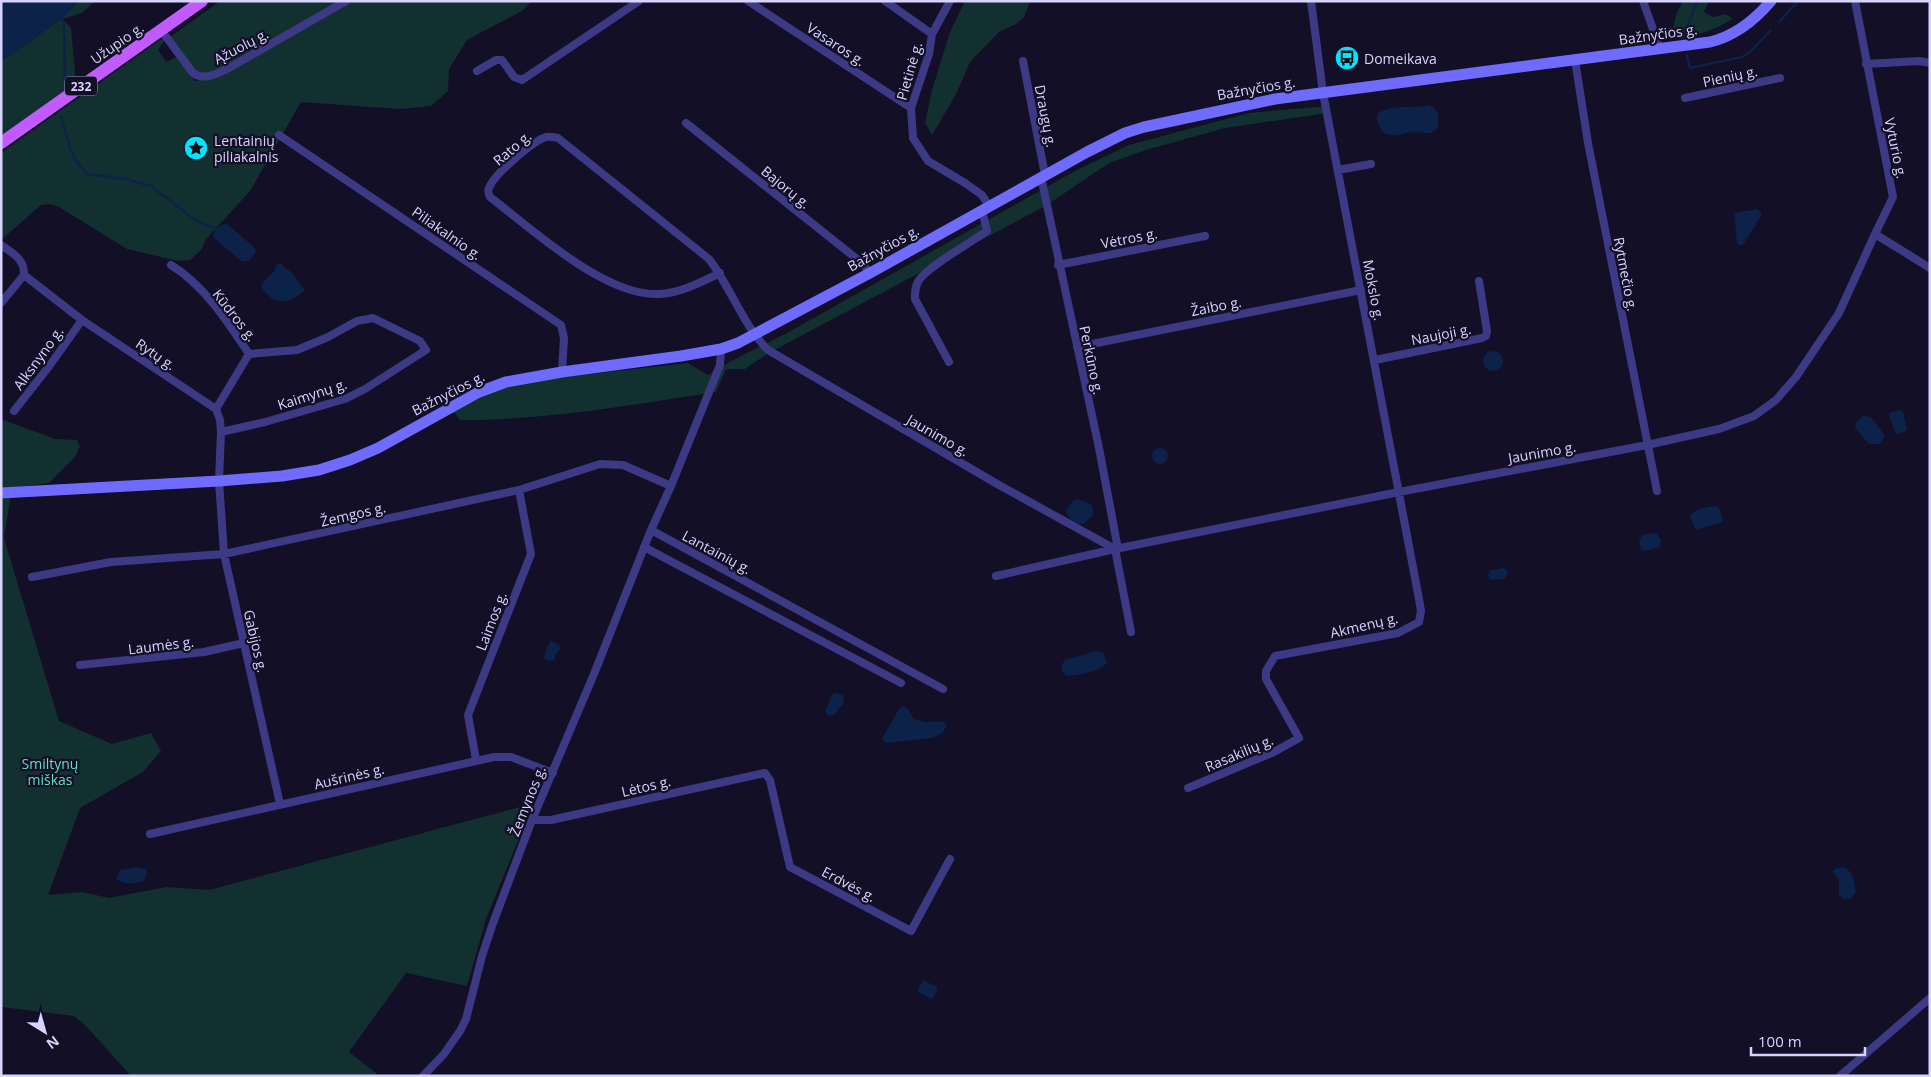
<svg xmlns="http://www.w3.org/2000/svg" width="1931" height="1077" font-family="'Open Sans',sans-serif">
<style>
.green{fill:#12302f}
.water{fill:#0c2248}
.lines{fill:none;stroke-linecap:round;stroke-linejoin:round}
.stream{stroke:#0c2248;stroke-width:2.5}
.minor{stroke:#3d3a85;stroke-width:8}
.secondary{stroke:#6f6bff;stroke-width:11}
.primary{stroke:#c25bff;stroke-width:12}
.labels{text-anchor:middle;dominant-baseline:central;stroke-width:4.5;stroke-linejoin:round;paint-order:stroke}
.shield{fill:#130f26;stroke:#9e99be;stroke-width:1}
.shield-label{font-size:12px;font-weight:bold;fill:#d9d4ff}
.street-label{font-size:14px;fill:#d9d4ff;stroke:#130f26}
.poi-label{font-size:14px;fill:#d9d4ff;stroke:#130f26;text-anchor:start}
.park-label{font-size:14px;fill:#5fe0c0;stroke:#130f26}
</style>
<rect width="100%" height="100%" fill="#130f26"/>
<!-- green -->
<path class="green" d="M79,1H95L82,13L63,19L71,28L76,84L1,135V60L8,57L62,18Z
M220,1H343L231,65L208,74L199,73L194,69L170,37Z
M351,1H532L522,11L467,40L449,69L448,91L431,106L399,109L301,102L250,191L206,239L201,250L190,260L178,261L127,249L59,207L50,204L41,205L1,240V153L163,38L165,40L158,50L166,62L177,57L195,81L209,78L263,52Z
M965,1H1030L1024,17L1016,24L999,32L970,62L956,94L932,135L925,123L932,90L950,32Z
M1683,1H1709L1704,12L1713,17L1726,14L1733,19C1712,31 1694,37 1670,40L1677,12Z
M1326,106L1327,113L1225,128L1146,150L1109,163L1047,205L767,354L745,369H726L716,392C632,405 546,420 460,420L454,412L480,397L508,387L564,377L688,363L708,375L735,359L787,333L1075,171L1129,145L1249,113Z
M1,419L55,439L77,440L80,446L75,457L49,483L12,488L4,538L59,721L112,744L151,733L161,751L143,772L80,808L48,895L82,892L109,898L166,887L209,890L524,806L528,808L524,826L486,919L467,986L406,973L349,1052L376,1073L377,1076H131L86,1026L74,1016L1,1007Z"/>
<!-- water -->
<path class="water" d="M1,1H79L62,18L8,57L1,60Z
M1428,105L1435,108L1438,115V127C1431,137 1423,131 1413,132C1402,133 1392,139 1382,132L1377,120V114C1390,104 1412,109 1428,105Z
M1757,209L1761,213V216L1743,245H1739L1737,243L1734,213Z
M227,224L254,247L256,252L250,260L242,262L213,237C213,229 220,225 227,224Z
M280,263L293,274L305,290C294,299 285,306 272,298C267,295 263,291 261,286C265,277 275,275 277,264Z
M1483 361a10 10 0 1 1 20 0a10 10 0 1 1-20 0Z
M1900,410L1903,412L1907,430L1902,433L1896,434L1889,415L1891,412Z
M1864,415L1872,418L1885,436L1880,444H1869L1855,428L1856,422Z
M1152 456a8 8 0 1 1 16 0a8 8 0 1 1-16 0Z
M1077,499L1091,504L1093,509V515L1084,524C1076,525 1068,519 1066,511L1071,503Z
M1715,506H1718L1720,509L1723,522L1696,530L1690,517C1694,508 1706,508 1715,506Z
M1656,533L1661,539L1660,547L1644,551L1641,549L1639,541L1642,535Z
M1504,568L1508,571L1506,577L1503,579L1491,580L1488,575L1491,570Z
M551,641L558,644L561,648L555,655V660L548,661L545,659L544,656L549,643Z
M1096,651L1103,652L1107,662C1100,672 1079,675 1067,676L1063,673L1061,666L1065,660Z
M838,693L844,696L843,704L834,715L828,716L825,710L829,704V699L833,694Z
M903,706L908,709L914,719L925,722H944L947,726L942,733L932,738L885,743L882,739L884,735L899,709Z
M137,867L146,869L147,873L144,881C136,884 123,885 116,879L120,870Z
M1842,867C1855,871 1854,882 1856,893L1850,899H1844L1839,895V881L1833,871L1835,869Z
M923,980L937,987V991L932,999L917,991Z"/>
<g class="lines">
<!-- stream -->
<path class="stream" d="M62,18L64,25L65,84
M1779,22L1798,1
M1686,30L1697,1
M1687,55L1690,68L1742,57L1750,52L1771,30
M61,116L71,151L79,165L87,174L126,179L151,186L195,220L216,229"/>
<!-- minor -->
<path class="minor" d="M748,1L911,108
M885,1L932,34
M950,1L932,34L929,54L911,108L913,138L928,161L965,183L982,195L989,206
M1643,1L1660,49
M1855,1L1893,197L1875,234L1930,268
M161,30L193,73C204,81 216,74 227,69L346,1
M1575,60L1588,143L1657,491
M1023,61L1045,175
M1866,64L1919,61L1930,63
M477,71L496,60H502L514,77L522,80L639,1
M1685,98L1780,78
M686,123L862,263L870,273
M279,135L561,325L564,338L562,372
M1338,170L1371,164
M1041,177L1099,448L1118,549
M1,245C13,253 25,260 24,275L1,303
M171,265C204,285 228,322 249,354L297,350L328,337L357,321L373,318L420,341L426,350L365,389L345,399L265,422L221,432
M1058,265L1205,236
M720,273C701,282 681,293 659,294C605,297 532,229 490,197C488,193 487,190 490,186C496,173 533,141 546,137C550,136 554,137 558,138L709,259C731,288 743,325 768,350L999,485L1115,549L1131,632
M24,275L82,320L216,409L220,420L221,432L219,481L224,554L280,804
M1077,347L1361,290
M1375,360L1482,338L1486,336L1487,331L1479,281
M949,362L915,299C915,292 915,286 919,280C930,265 970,243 987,231L982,210
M216,409L249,354
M14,411L50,365L82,320
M651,530L943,689
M644,547L901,683
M996,576L1115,549L1399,492L1647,445L1719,429L1754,416L1776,400L1796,377L1839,313L1875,234
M32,577L111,562L224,554L519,490L600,464L623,465L671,486
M80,665L204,652L244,643
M476,760L468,715L531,554L519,490
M1188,788L1274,752L1299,738L1266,679V671L1275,656L1398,633L1419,622L1421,611L1419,599L1323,93L1311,1
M532,820H551L765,773L770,780L790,867L911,931L950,859
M150,834L494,757H511L553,773
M423,1076L444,1054L460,1031L466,1019L482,956L493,923L532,820L594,674L651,530L671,486L720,365L721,349
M1840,1076L1930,998"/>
<!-- secondary -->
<path class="secondary" d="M1,493L219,481L282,476L319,470L350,460L378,448L479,392L506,382L562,372L681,356L721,349L738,343L870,273L1087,152L1125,133L1144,127L1275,99L1710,42C1735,36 1754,21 1771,1"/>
<!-- primary -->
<path class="primary" d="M1,143L202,1"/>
</g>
<!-- icons -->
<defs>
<g id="bus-disc" transform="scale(1.25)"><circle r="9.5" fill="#00e5ff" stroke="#130f26"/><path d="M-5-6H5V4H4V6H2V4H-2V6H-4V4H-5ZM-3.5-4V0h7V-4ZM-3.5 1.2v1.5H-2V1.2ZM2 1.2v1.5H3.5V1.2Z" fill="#111"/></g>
<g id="sight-disc" transform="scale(1.25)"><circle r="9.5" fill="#00e5ff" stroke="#130f26"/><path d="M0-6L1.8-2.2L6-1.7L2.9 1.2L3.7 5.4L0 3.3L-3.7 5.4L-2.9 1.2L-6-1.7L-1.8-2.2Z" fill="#111"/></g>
</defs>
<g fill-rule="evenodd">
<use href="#bus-disc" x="1347" y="58"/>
<use href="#sight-disc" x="196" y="148"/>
</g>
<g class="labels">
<!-- shield labels -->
<rect class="shield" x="65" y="76.5" width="32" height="19" rx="4"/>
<g class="shield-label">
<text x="81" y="86">232</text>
</g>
<!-- street labels -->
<g class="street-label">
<text transform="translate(1658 34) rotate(-8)">Bažnyčios g.</text>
<text transform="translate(117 43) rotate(-35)">Užupio g.</text>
<text transform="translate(836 44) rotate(33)">Vasaros g.</text>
<text transform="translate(241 46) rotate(-28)">Ąžuolų g.</text>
<text transform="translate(909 71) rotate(-74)">Pietinė g.</text>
<text transform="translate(1730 76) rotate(-12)">Pienių g.</text>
<text transform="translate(1256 88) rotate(-10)">Bažnyčios g.</text>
<text transform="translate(1046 116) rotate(79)">Draugų g.</text>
<text transform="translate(512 148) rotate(-40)">Rato g.</text>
<text transform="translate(1896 148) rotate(78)">Vyturio g.</text>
<text transform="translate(786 187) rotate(39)">Bajorų g.</text>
<text transform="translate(447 233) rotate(35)">Piliakalnio g.</text>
<text transform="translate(1129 238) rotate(-11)">Vėtros g.</text>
<text transform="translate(883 248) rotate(-29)">Bažnyčios g.</text>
<text transform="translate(1626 274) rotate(79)">Rytmečio g.</text>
<text transform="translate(1374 290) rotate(79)">Mokslo g.</text>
<text transform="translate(1216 306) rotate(-11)">Žaibo g.</text>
<text transform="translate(235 315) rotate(52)">Kūdros g.</text>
<text transform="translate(1441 334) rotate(-11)">Naujoji g.</text>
<text transform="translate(156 354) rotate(34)">Rytų g.</text>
<text transform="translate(38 358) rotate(-54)">Alksnyno g.</text>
<text transform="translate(1092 360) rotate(78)">Perkūno g.</text>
<text transform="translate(448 393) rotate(-27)">Bažnyčios g.</text>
<text transform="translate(312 394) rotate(-18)">Kaimynų g.</text>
<text transform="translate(938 435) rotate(30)">Jaunimo g.</text>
<text transform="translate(1542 452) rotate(-10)">Jaunimo g.</text>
<text transform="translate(353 514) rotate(-13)">Žemgos g.</text>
<text transform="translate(717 552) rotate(28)">Lantainių g.</text>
<text transform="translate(491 621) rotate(-69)">Laimos g.</text>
<text transform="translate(1364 625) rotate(-13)">Akmenų g.</text>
<text transform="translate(256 641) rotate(77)">Gabijos g.</text>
<text transform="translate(161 645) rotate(-7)">Laumės g.</text>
<text transform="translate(1239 753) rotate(-23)">Rasakilių g.</text>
<text transform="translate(349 776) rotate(-13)">Aušrinės g.</text>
<text transform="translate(646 786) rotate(-13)">Lėtos g.</text>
<text transform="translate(527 801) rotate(-68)">Žemynos g.</text>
<text transform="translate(849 884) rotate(28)">Erdvės g.</text>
</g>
<!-- poi labels -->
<g class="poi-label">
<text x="1364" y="58">Domeikava</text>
<text x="214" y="140">Lentainių<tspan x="214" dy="16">piliakalnis</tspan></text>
</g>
<!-- park labels -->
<g class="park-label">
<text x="50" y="763">Smiltynų<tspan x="50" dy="16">miškas</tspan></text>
</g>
</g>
<!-- border -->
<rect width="1931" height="1077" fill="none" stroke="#d9d4ff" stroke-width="5"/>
<!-- north arrow -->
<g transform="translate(45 1032) rotate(143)" stroke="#130f26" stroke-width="4" paint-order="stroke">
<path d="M0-4L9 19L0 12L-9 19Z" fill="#d9d4ff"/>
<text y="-8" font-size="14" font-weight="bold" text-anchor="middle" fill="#d9d4ff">N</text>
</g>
<!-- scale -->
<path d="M1751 1047v8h114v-8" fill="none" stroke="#d9d4ff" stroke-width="2.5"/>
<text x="1758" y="1047" font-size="15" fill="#d9d4ff" stroke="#130f26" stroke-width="4" paint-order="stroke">100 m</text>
</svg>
